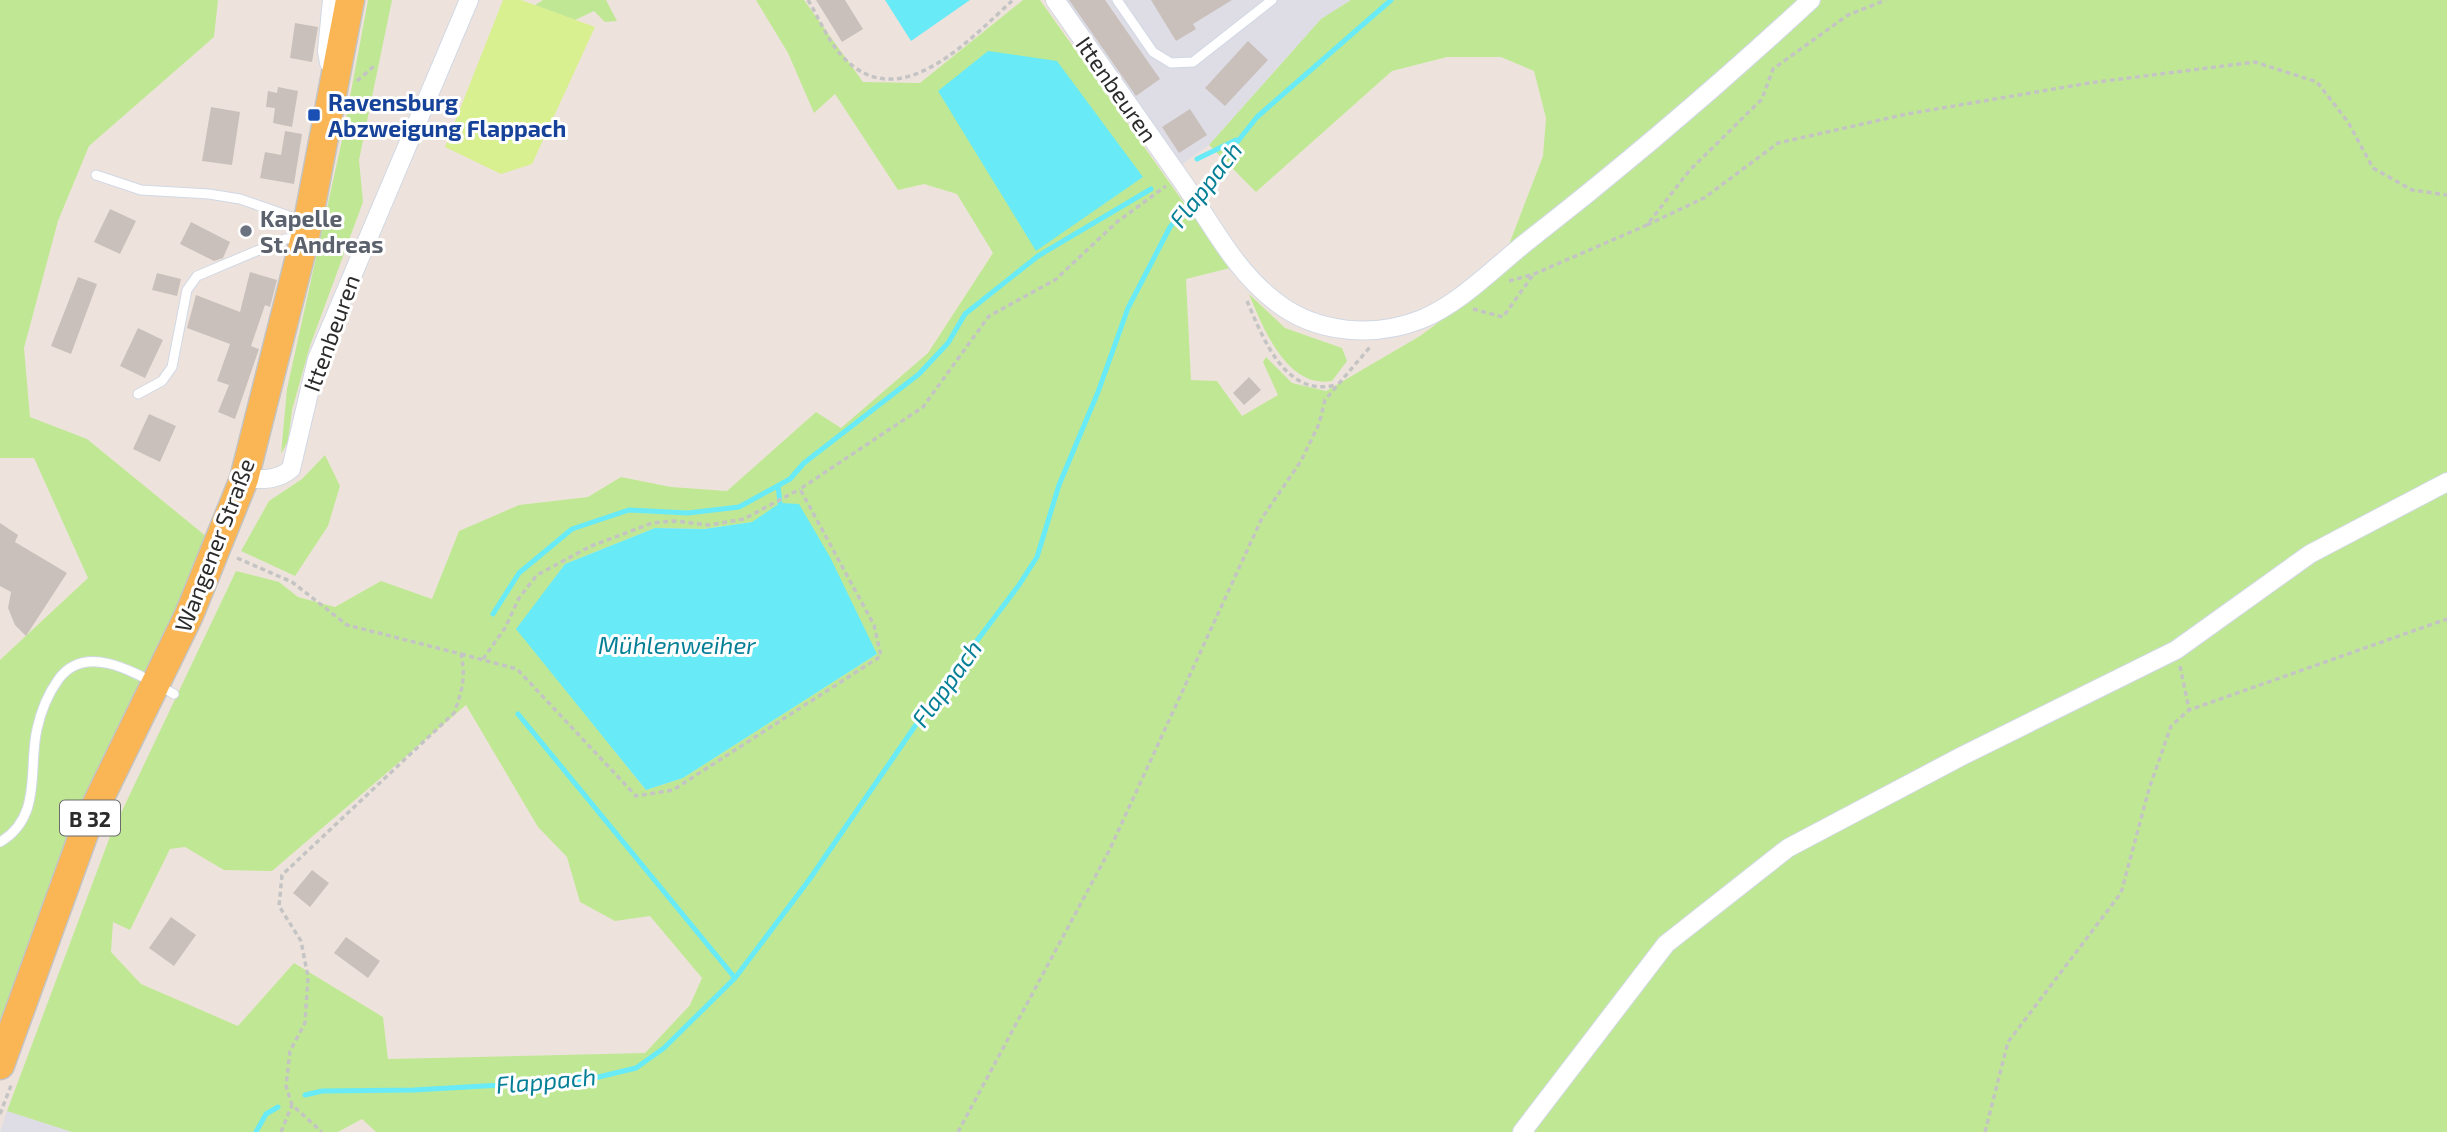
<svg xmlns="http://www.w3.org/2000/svg" width="2447" height="1132" font-family="'Exo 2',sans-serif">
<style>
.industrial{fill:#dedde6}
.green{fill:#c0e894;fill-rule:evenodd}
.pitch{fill:#d8f08f}
.water{fill:#68eaf7}
.lines{fill:none;stroke-linecap:round;stroke-linejoin:round}
.stream{stroke:#68eaf7;stroke-width:5}
.building{fill:#c9c0bb}
.service-casing{stroke:#d1d8e4;stroke-width:11}
.minor-casing{stroke:#d1d8e4;stroke-width:20}
.primary-casing{stroke:#c4c4c4;stroke-width:31}
.path{stroke:#c4c4c4;stroke-width:3.5;stroke-dasharray:5 3.5;stroke-linecap:butt}
.service{stroke:#fff;stroke-width:9}
.minor{stroke:#fff;stroke-width:18}
.primary{stroke:#fab554;stroke-width:28}
.transit-dot{fill:#1a4fb4;stroke:#fff;stroke-width:2.5}
.worship-dot{fill:#6b7280;stroke:#fff;stroke-width:2.5}
.labels{text-anchor:middle;dominant-baseline:central;stroke-width:6;stroke-linejoin:round;paint-order:stroke}
.shield{fill:#fff;stroke:#6b6b6b;stroke-width:2}
.shield-label{font-size:21px;font-weight:bold;fill:#2b2b2b}
.street-label{font-size:23px;fill:#2b2b2b;stroke:#fff}
.transit-label{font-size:23px;font-weight:bold;fill:#164399;stroke:#fff;text-anchor:start}
.worship-label{font-size:23px;font-weight:bold;fill:#5b616d;stroke:#fff;text-anchor:start}
.water-label{font-size:24px;font-style:italic;fill:#057f96;stroke:#fff}
</style>
<rect width="100%" height="100%" fill="#eee3dc"/>
<!-- industrial -->
<path class="industrial" d="M1065,0H1351L1321,19L1209,145L1181,165Z
M7,1111L62,1128L72,1132H0Z"/>
<!-- green -->
<path class="green" d="M0,0H218L214,37L89,146L58,221L24,348L30,417L87,439L207,537L0,1065V660L88,578L34,458H0Z
M368,0H392L359,160L363,202L310,346L292,410L288,441L281,454L287,389L342,140Z
M543,0H606L617,21L605,22L594,11L575,20L535,5Z
M756,0H804L863,82L920,83L1023,0H1040L1230,268L1186,279L1191,380L1217,381L1242,416L1278,395L1263,362L1266,357L1292,383L1326,391L1420,336L1495,281L1543,156L1546,118L1534,71L1501,57H1447L1392,71L1256,192L1209,145L1321,19L1351,0H2447V1132H376L362,1119L338,1132H72L7,1111L111,834L236,571L279,582L298,597L335,607L381,581L432,599L459,531L519,505L588,497L621,477L671,487L727,491L816,412L841,428L928,353L993,253L957,194L924,184L898,190L835,94L814,113L788,53ZM752,522L877,654L683,778L646,790L517,629L565,564L655,528L704,529ZM466,705L538,827L567,857L580,902L615,921L650,916L702,978L690,1005L645,1053L388,1059L383,1017L294,963L238,1026L141,984L111,952L113,922L130,930L170,849L185,847L224,870L272,871Z
M1249,294L1285,328L1342,348L1347,361L1332,381C1287,389 1263,328 1249,294Z
M325,455L340,486L328,526L295,576L241,551L269,501L302,479Z"/>
<!-- pitch -->
<path class="pitch" d="M503,0H521L595,27L532,164L501,174L445,147Z"/>
<!-- water -->
<path class="water" d="M885,0H970L911,41Z
M988,51L1057,61L1143,177L1036,251L938,91Z
M780,503L799,504L830,557L877,654L683,778L646,790L516,629L565,564L655,528L704,529L752,522Z"/>
<g class="lines">
<!-- stream -->
<path class="stream" d="M1197,159L1236,140
M778,486L780,503
M493,614L519,573L572,529L629,510L688,513L739,507L790,479L804,463L919,374L948,343L965,314L1038,256L1151,189
M518,714L735,978
M305,1095L322,1091L414,1090L586,1080L636,1068L664,1048L735,978L809,880L942,687L1019,585L1037,557L1059,485L1098,392L1128,308L1170,227L1257,117L1391,0
M256,1132L266,1114L278,1107"/>
</g>
<!-- building -->
<path class="building" d="M816,0H845L863,29L842,42Z
M1069,0H1105L1160,79L1136,96Z
M1151,0H1232L1193,24L1196,29L1176,41Z
M295,23L318,27L312,62L290,58Z
M1248,41L1268,60L1225,106L1205,88Z
M278,87L298,91L292,127L273,123L275,108L266,107L268,91L277,93Z
M211,107L240,112L232,165L202,161Z
M1190,109L1207,135L1179,153L1162,127Z
M285,131L302,134L294,184L260,178L265,152L281,155Z
M110,209L136,221L120,254L94,242Z
M191,222L230,242L223,258L214,261L180,244Z
M250,272L277,280L270,307L265,305L251,346L259,349L235,419L218,412L229,385L217,381L230,344L187,328L196,295L240,312Z
M157,273L181,279L177,296L152,290Z
M78,277L97,284L71,354L51,346Z
M138,328L163,340L145,378L120,366Z
M1249,377L1261,390L1244,405L1233,393Z
M149,414L176,426L160,462L133,449Z
M0,523L18,535L15,542L67,573L26,636L15,625L8,608L11,592L0,586Z
M312,870L329,883L310,907L293,893Z
M171,917L196,935L174,966L149,948Z
M346,937L380,961L368,978L334,953Z"/>
<g class="lines">
<!-- service casing -->
<g class="service-casing">
<path id="service" d="M1117,0L1153,52L1171,63L1193,62L1272,0
M96,175L141,190L209,194L240,199L303,221
M138,394L162,381L172,367L187,290L197,276L285,239L300,238
M0,842C43,817 28,767 37,729C41,711 48,694 58,680C87,639 142,677 174,694"/>
</g>
<!-- minor casing -->
<g class="minor-casing">
<path id="minor" d="M1055,0C1096,59 1138,118 1180,178C1211,222 1233,269 1276,302C1317,334 1375,338 1422,319C1460,303 1493,269 1524,244C1623,167 1719,85 1811,0
M329,63L327,51L332,0
M244,479C262,479 277,481 291,469L317,359L469,0
M1522,1132L1666,944L1788,848L1962,756L2176,650L2310,554L2447,482"/>
</g>
<!-- primary casing -->
<g class="primary-casing">
<path id="primary" d="M0,1065L88,822L189,615L244,479L305,237L350,0"/>
</g>
<!-- path -->
<path class="path" d="M808,0C819,18 828,41 842,56C899,118 969,40 1013,0
M357,81L374,66
M1647,225L1704,198L1778,143L1907,114L2089,83L2255,62L2317,82L2348,122L2373,168L2412,190L2447,195
M1509,281L1534,274L1647,225L1689,171L1762,99L1773,69L1848,15L1886,0
M1247,301C1263,338 1285,398 1336,385
M1473,309L1503,317L1533,275
M237,558L292,582L347,625L461,654C466,677 462,692 454,713L282,875L279,906L301,941L308,977L305,1023L290,1051L286,1086L292,1105L322,1132
M461,654L517,669L636,796L673,790L881,656L874,625L800,489L923,407L989,316L1055,280L1117,222L1166,186
M483,659L505,628L519,598L537,575L591,546L652,523L675,521L709,525L744,519L800,489
M2180,666L2189,709
M0,1114L12,1083
M281,1132L292,1105
M958,1132L1109,851L1262,518L1301,461L1319,424L1325,400L1370,347
M1985,1132L2008,1042L2121,893L2149,789L2171,726L2189,710L2447,619"/>
<!-- service -->
<use href="#service" class="service"/>
<!-- minor -->
<use href="#minor" class="minor"/>
<!-- primary -->
<use href="#primary" class="primary"/>
</g>
<!-- markers -->
<rect class="transit-dot" x="307" y="108" width="14" height="14" rx="3.5"/>
<circle class="worship-dot" cx="246" cy="231" r="7"/>
<g class="labels">
<!-- shield labels -->
<rect class="shield" x="60" y="800.5" width="60" height="35" rx="5"/>
<g class="shield-label">
<text x="90" y="818">B 32</text>
</g>
<!-- street labels -->
<g class="street-label">
<text transform="translate(1117 89) rotate(55)">Ittenbeuren</text>
<text transform="translate(331 333) rotate(-70)">Ittenbeuren</text>
<text transform="translate(214 545) rotate(-69)">Wangener Straße</text>
</g>
<!-- transit labels -->
<g class="transit-label">
<text x="328" y="102">Ravensburg<tspan x="328" dy="26">Abzweigung Flappach</tspan></text>
</g>
<!-- worship labels -->
<g class="worship-label">
<text x="260" y="218">Kapelle<tspan x="260" dy="26">St. Andreas</tspan></text>
</g>
<!-- water labels -->
<g class="water-label">
<text transform="translate(1205 184) rotate(-52)">Flappach</text>
<text x="677" y="644">Mühlenweiher</text>
<text transform="translate(946 683) rotate(-54)">Flappach</text>
<text transform="translate(546 1080) rotate(-5)">Flappach</text>
</g>
</g>
</svg>
